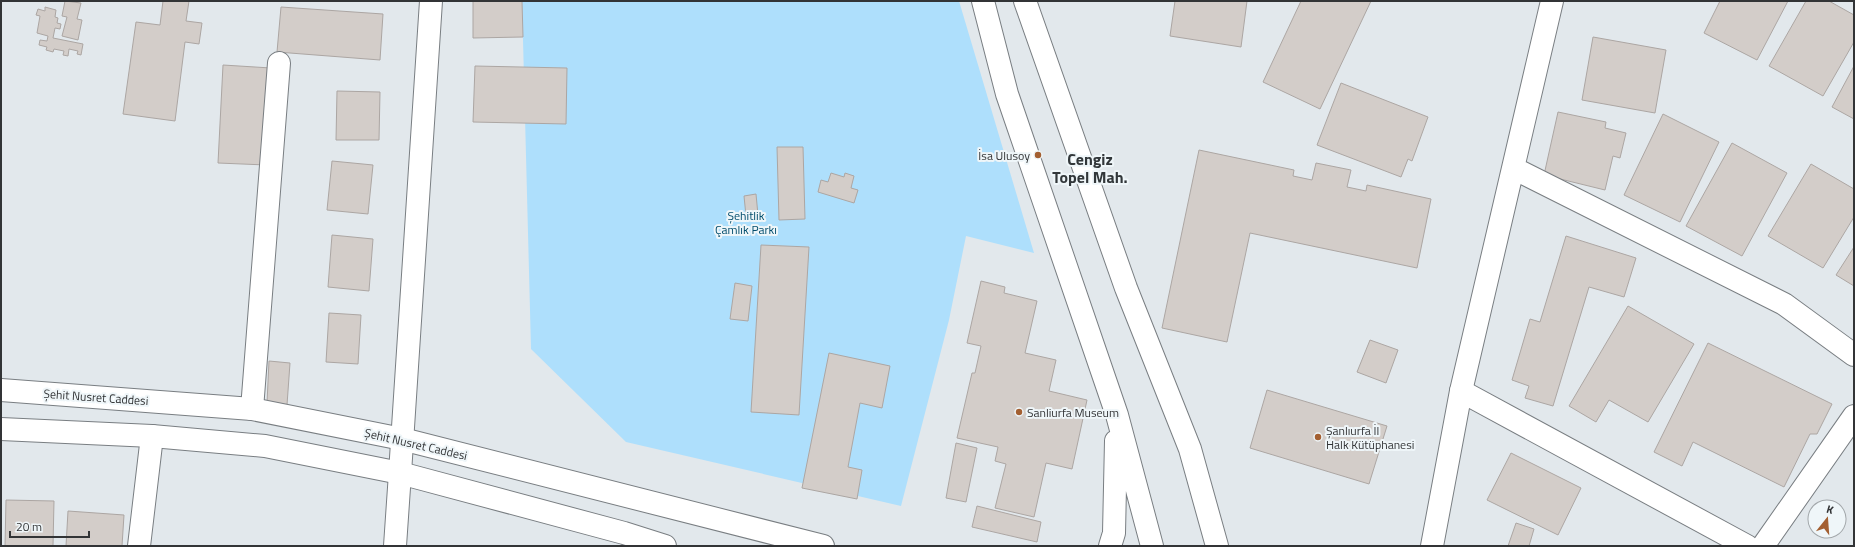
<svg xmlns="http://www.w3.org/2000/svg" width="1855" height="547" font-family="'Titillium Web',sans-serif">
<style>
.green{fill:#aedffc}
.building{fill:#d3cdc9;stroke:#aca6a3}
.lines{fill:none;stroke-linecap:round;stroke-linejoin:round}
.minor-casing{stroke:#797e82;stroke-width:24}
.tertiary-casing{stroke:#797e82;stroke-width:24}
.secondary-casing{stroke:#797e82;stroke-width:24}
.minor{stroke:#fff;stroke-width:22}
.tertiary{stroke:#fff;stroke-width:22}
.secondary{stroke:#fff;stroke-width:22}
.poi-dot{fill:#a35f31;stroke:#eff6f9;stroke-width:1.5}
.labels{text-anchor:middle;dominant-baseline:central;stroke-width:4;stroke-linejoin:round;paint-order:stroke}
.poi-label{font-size:12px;fill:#323436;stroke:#eff6f9;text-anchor:start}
.park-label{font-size:12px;fill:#004c6b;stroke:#eff6f9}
.street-label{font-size:12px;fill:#323436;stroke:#eff6f9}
.district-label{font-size:16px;font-weight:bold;fill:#32373a;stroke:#eff6f9}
</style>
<rect width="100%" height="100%" fill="#e2e8ec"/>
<!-- green -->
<path class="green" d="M522,1H959L1034,253L966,236L949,320L901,506L626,442L531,349Z"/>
<!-- building -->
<path class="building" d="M65,1L81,3L77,19L82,20L78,40L62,36L67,17L62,16Z
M163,1H189L186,21L202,23L199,44L185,42L175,121L123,114L136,22L160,25Z
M473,1H522L523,37L473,38Z
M1175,1H1247L1241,47L1170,36Z
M1301,1H1371L1320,109L1263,82Z
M1720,1H1788L1757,60L1704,33Z
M1806,1H1829L1854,15V42L1823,96L1769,66Z
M45,7L56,10L55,17L58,18L57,23L61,24L60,29L55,28L53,38L83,44L81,55L77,54L78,51L69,49L68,56L63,55L64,51L54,49L53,52L46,50L47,47L39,45L40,40L47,41L48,36L37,33L40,16L36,15L38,9L45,11Z
M281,7L383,14L380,60L277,52Z
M1593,37L1666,50L1655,113L1582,100Z
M223,65L271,68L266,165L218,163Z
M475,66L567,68L566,124L473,122Z
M1854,66V119L1832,107Z
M1341,83L1428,117L1412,161L1408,159L1401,177L1317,145Z
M337,91L380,92L379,140H336Z
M1558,112L1606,122L1605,128L1626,133L1620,158L1613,156L1605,190L1544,175Z
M1663,114L1719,142L1680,222L1624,195Z
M1732,143L1787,173L1742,256L1686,226Z
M777,147H803L805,219L779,220Z
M1199,150L1294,170L1293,176L1312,180L1316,163L1351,170L1347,187L1366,191L1367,185L1431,199L1417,268L1250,233L1227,342L1162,328Z
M332,161L373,165L368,214L327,210Z
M1811,164L1854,189V217L1823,268L1768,236Z
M831,173L844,177L845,173L854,176L851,188L858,190L854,203L818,192L821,180L828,182Z
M756,194L758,215L746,216L744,196Z
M332,235L373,239L369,291L328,287Z
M1566,236L1636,258L1624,297L1589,287L1553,406L1525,398L1529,386L1512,380L1530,319L1540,322Z
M761,245L809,247L799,415L751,412Z
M1854,247V286L1836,275Z
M981,281L1005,287L1004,293L1037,301L1025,353L1056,360L1049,391L1087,400L1072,469L1046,463L1034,517L995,508L1006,464L995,461L998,447L957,438L972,373H975L981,346L967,343Z
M735,283L752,286L748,321L730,319Z
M1628,306L1694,344L1648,422L1609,400L1596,422L1569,406Z
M329,313L361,315L358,364L326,362Z
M1370,340L1398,350L1386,383L1357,372Z
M1708,343L1832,404L1817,434H1810L1784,487L1693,442L1682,466L1654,452Z
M829,353L890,366L882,408L860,403L848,467L862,470L857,499L802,488Z
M269,361L290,363L287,405L267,403Z
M1267,390L1387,426L1369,484L1250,448Z
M956,443L977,448L966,502L946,498Z
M1511,453L1581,488L1558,535L1487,500Z
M6,500L54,501L53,546H5Z
M977,506L1041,522L1037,542L972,527Z
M68,511L124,515L122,546H66Z
M1516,523L1534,529L1529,546H1508Z"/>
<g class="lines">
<!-- minor casing -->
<g class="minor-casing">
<path id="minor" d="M1461,391L1747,546
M252,409L279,63
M139,546L152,436
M395,546L400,473
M1763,546L1854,416"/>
</g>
<!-- tertiary casing -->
<g class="tertiary-casing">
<path id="tertiary" d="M983,1L1007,94L1117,415L1152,546
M1025,1L1126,288L1190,449L1217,546
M1513,168L1784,304L1854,355
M400,473L431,1
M1110,546L1114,533L1116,441
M1432,546L1461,391L1552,1"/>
</g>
<!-- secondary casing -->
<g class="secondary-casing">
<path id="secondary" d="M1,390L252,409L402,439L823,546
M1,429L152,436L265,446L400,473L624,533L665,546"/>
</g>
<!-- minor -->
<use href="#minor" class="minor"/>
<!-- tertiary -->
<use href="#tertiary" class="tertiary"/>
<!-- secondary -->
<use href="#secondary" class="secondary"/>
</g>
<!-- markers -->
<g class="poi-dot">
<circle cx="1038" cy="155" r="4"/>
<circle cx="1019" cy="412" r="4"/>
<circle cx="1318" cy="437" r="4"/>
</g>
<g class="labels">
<!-- poi labels -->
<g class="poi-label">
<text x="1030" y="155" text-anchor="end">İsa Ulusoy</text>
<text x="1027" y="412">Sanliurfa Museum</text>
<text x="1326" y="430">Şanlıurfa İl<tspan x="1326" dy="14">Halk Kütüphanesi</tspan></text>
</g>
<!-- park labels -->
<g class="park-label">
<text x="746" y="215">Şehitlik<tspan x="746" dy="14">Çamlık Parkı</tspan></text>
</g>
<!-- street labels -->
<g class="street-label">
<text transform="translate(96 397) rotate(4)">Şehit Nusret Caddesi</text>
<text transform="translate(416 444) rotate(13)">Şehit Nusret Caddesi</text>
</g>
<!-- district labels -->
<g class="district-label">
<text x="1090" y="159">Cengiz<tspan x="1090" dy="18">Topel Mah.</tspan></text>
</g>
</g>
<!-- border -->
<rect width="1855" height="547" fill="none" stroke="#323436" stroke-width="4"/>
<!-- north arrow -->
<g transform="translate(1827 519) rotate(17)"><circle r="19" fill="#eff6f9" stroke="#a3a8ab"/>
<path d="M0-3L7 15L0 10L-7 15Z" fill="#a35f31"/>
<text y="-6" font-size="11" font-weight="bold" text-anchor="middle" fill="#323436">K</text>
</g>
<!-- scale -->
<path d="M10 531v6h79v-6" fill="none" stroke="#323436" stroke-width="2"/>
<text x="16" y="531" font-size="12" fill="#323436" stroke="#eff6f9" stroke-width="3" paint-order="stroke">20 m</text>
</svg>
